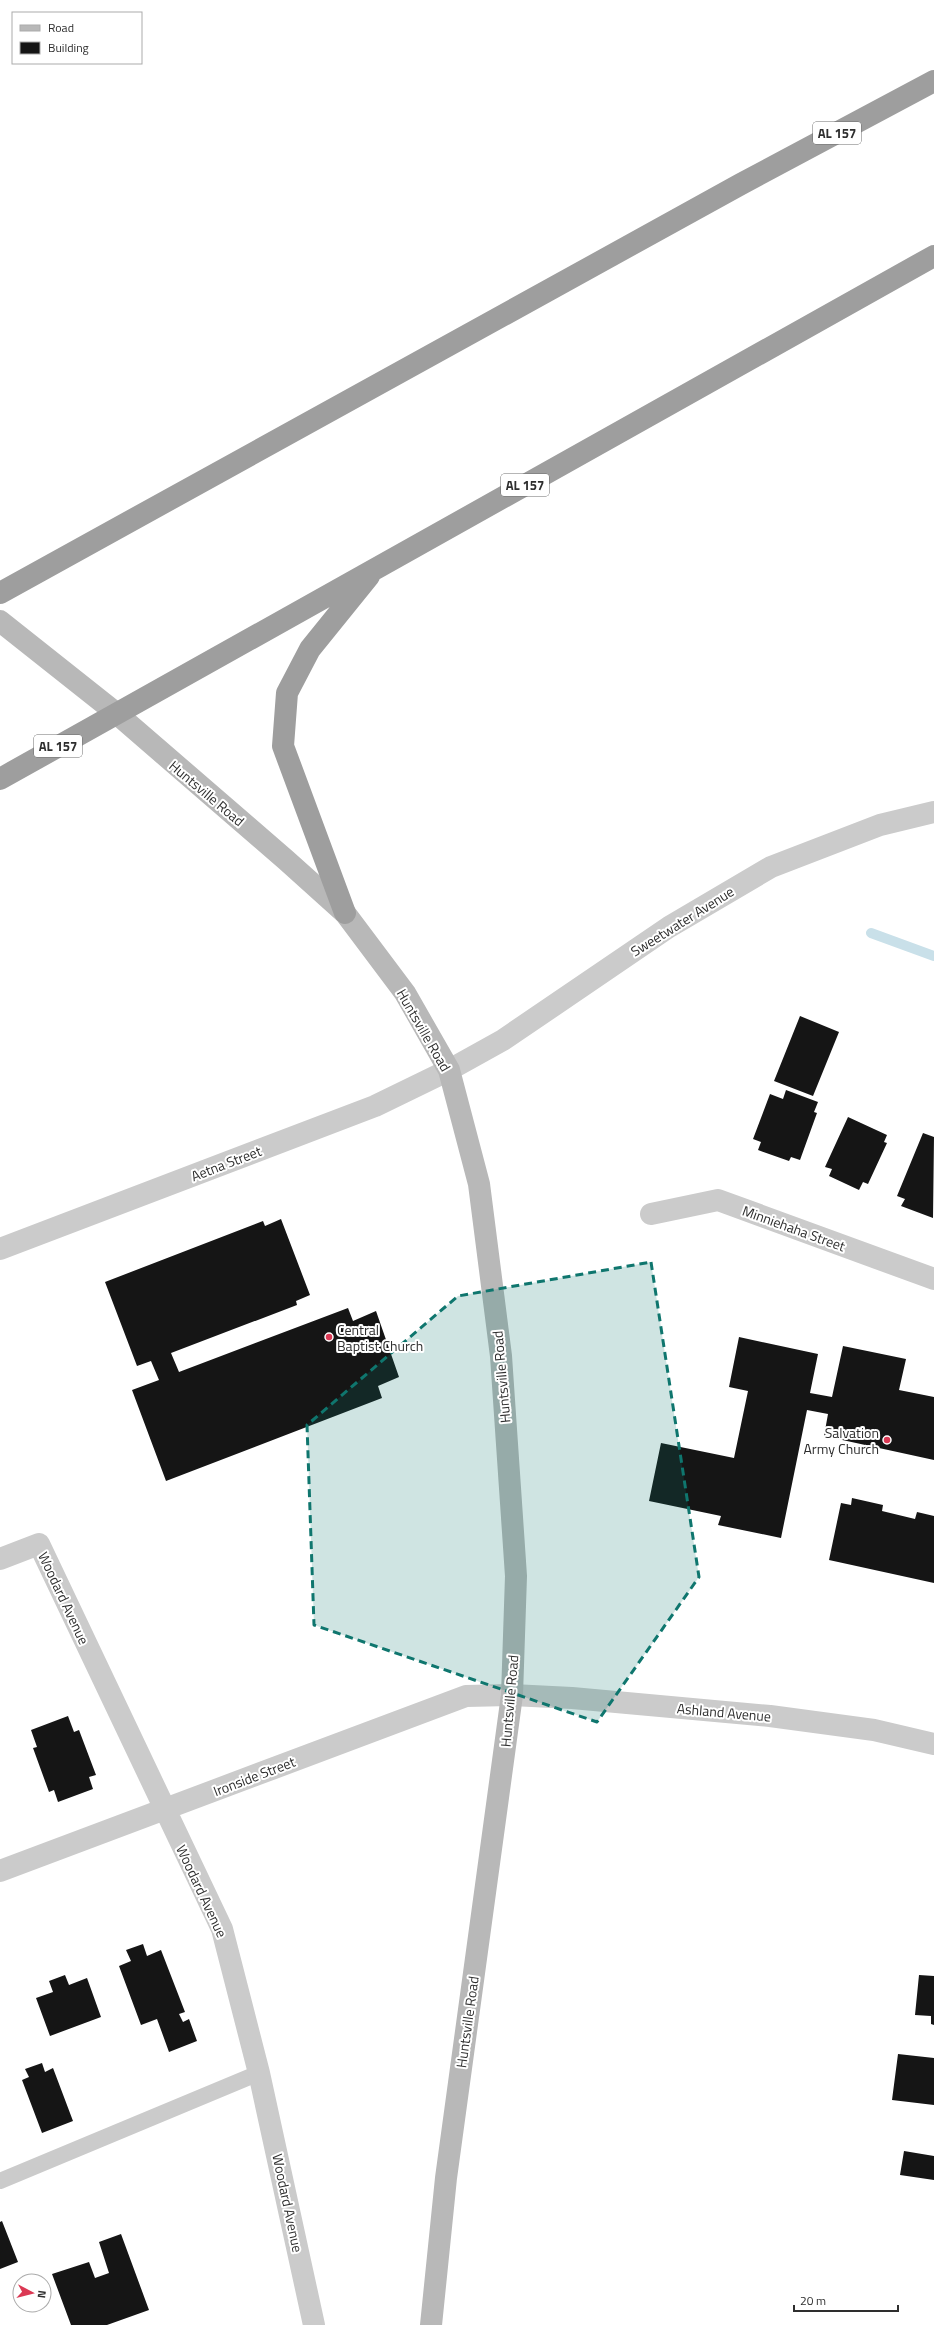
<svg xmlns="http://www.w3.org/2000/svg" width="934" height="2325" font-family="'Titillium Web',sans-serif">
<style>
.lines{fill:none;stroke-linecap:round;stroke-linejoin:round}
.stream{stroke:#c9e0e9;stroke-width:10}
.building{fill:#151515}
.service{stroke:#cbcbcb;stroke-width:16}
.minor{stroke:#cbcbcb;stroke-width:22}
.tertiary{stroke:#cbcbcb;stroke-width:22}
.secondary{stroke:#b8b8b8;stroke-width:22}
.trunk{stroke:#9e9e9e;stroke-width:22}
.marked{fill:#0f766e;fill-opacity:0.2;stroke:#0f766e;stroke-width:3;stroke-dasharray:8 5;stroke-linejoin:round}
.poi-dot{fill:#db3954;stroke:#fff;stroke-width:1.5}
.labels{text-anchor:middle;dominant-baseline:central;stroke-width:4;stroke-linejoin:round;paint-order:stroke}
.shield{fill:#fff;stroke:#6d6d6d;stroke-width:1}
.shield-label{font-size:13px;font-weight:bold;fill:#2e2e2e}
.street-label{font-size:14px;fill:#2e2e2e;stroke:#fff}
.poi-label{font-size:14px;fill:#2e2e2e;stroke:#fff;text-anchor:start}
</style>
<rect width="100%" height="100%" fill="#fff"/>
<g class="lines">
<!-- stream -->
<path class="stream" d="M871,933L934,956"/>
</g>
<!-- building -->
<path class="building" d="M800,1016L839,1032L813,1096L774,1081Z
M786,1090L818,1102L814,1112L817,1113L800,1160L791,1157L789,1161L758,1150L761,1142L753,1139L770,1094L783,1099Z
M848,1117L887,1135L884,1142L887,1143L868,1184L863,1182L859,1190L829,1176L832,1169L825,1167Z
M923,1133L934,1137L933,1218L901,1206L905,1199L897,1196Z
M281,1219L310,1295L296,1301L297,1305L171,1353L179,1372L348,1308L353,1321L376,1311L399,1377L378,1386L382,1398L166,1481L132,1390L159,1380L151,1361L137,1366L105,1282L263,1221L265,1226Z
M739,1337L818,1354L810,1393L832,1397L843,1346L906,1359L899,1390L934,1397V1460L824,1436L828,1414L807,1410L781,1538L718,1525L721,1516L649,1501L661,1443L734,1458L748,1391L729,1387Z
M852,1498L883,1505L882,1511L915,1519L917,1512L934,1516V1583L829,1560L841,1503L851,1505Z
M68,1716L74,1732L79,1730L96,1775L89,1777L93,1789L58,1802L54,1790L49,1792L33,1748L37,1747L31,1730Z
M143,1944L147,1956L161,1950L185,2012L179,2014L183,2022L189,2019L197,2041L169,2052L157,2019L141,2025L119,1966L131,1961L126,1950Z
M65,1975L69,1985L87,1978L101,2017L50,2036L36,1998L53,1992L49,1981Z
M919,1975L934,1976V2025L931,2024V2016L915,2015Z
M898,2054L934,2058V2105L892,2100Z
M42,2063L45,2072L53,2068L73,2121L42,2133L22,2080L29,2077L25,2069Z
M904,2151L934,2156V2180L900,2175Z
M2,2221L18,2262L0,2269V2222Z
M121,2234L149,2310L107,2325H71L52,2274L89,2262L95,2278L109,2273L99,2242Z"/>
<g class="lines">
<!-- service -->
<path class="service" d="M0,2181L259,2073"/>
<!-- minor -->
<path class="minor" d="M651,1214L718,1200L934,1279
M0,1249L375,1106L449,1070
M0,1559L39,1544L222,1929L259,2073L314,2325
M0,1871L466,1696L512,1695L572,1698L770,1716L874,1730L934,1744"/>
<!-- tertiary -->
<path class="tertiary" d="M449,1070L503,1040L669,927L771,867L880,825L934,812"/>
<!-- secondary -->
<path class="secondary" d="M0,621L116,713L286,860L345,913L405,993L449,1070L479,1184L501,1356L516,1576L512,1695L446,2178L431,2325"/>
<!-- trunk -->
<path class="trunk" d="M0,593L741,184L934,81
M0,779L934,256
M345,913L283,746L287,693L310,649L369,576"/>
</g>
<!-- marked area -->
<path class="marked" d="M651,1262L699,1577L597,1722L314,1625L307,1425L458,1296Z"/>
<!-- markers -->
<g class="poi-dot">
<circle cx="329" cy="1337" r="4"/>
<circle cx="887" cy="1440" r="4"/>
</g>
<g class="labels">
<!-- shield labels -->
<g class="shield">
<rect x="813" y="122" width="48" height="22" rx="3"/>
<rect x="501" y="474" width="48" height="22" rx="3"/>
<rect x="34" y="735" width="48" height="22" rx="3"/>
</g>
<g class="shield-label">
<text x="837" y="133">AL 157</text>
<text x="525" y="485">AL 157</text>
<text x="58" y="746">AL 157</text>
</g>
<!-- street labels -->
<g class="street-label">
<text transform="translate(207 793) rotate(40)">Huntsville Road</text>
<text transform="translate(682 921) rotate(-32)">Sweetwater Avenue</text>
<text transform="translate(424 1030) rotate(60)">Huntsville Road</text>
<text transform="translate(226 1163) rotate(-21)">Aetna Street</text>
<text transform="translate(794 1228) rotate(20)">Minniehaha Street</text>
<text transform="translate(501 1377) rotate(-95)">Huntsville Road</text>
<text transform="translate(64 1598) rotate(65)">Woodard Avenue</text>
<text transform="translate(509 1701) rotate(-85)">Huntsville Road</text>
<text transform="translate(724 1712) rotate(5)">Ashland Avenue</text>
<text transform="translate(254 1776) rotate(-21)">Ironside Street</text>
<text transform="translate(202 1891) rotate(65)">Woodard Avenue</text>
<text transform="translate(467 2022) rotate(-82)">Huntsville Road</text>
<text transform="translate(288 2203) rotate(78)">Woodard Avenue</text>
</g>
<!-- poi labels -->
<g class="poi-label">
<text x="337" y="1329">Central<tspan x="337" dy="16">Baptist Church</tspan></text>
<text x="879" y="1432" text-anchor="end">Salvation<tspan x="879" dy="16">Army Church</tspan></text>
</g>
</g>
<!-- legend -->
<rect x="12" y="12" width="130" height="52" fill="#ffffff" stroke="#ababab"/>
<rect x="20" y="25" width="20" height="6" fill="#b8b8b8" stroke="#ababab"/>
<text x="48" y="32" font-size="12" fill="#2e2e2e">Road</text>
<rect x="20" y="42" width="20" height="12" fill="#151515" stroke="#ababab"/>
<text x="48" y="52" font-size="12" fill="#2e2e2e">Building</text>
<!-- north arrow -->
<g transform="translate(32 2293) rotate(97)"><circle r="19" fill="#ffffff" stroke="#ababab"/>
<path d="M0-3L7 15L0 10L-7 15Z" fill="#db3954"/>
<text y="-6" font-size="11" font-weight="bold" text-anchor="middle" fill="#2e2e2e">N</text>
</g>
<!-- scale -->
<path d="M794 2305v6h104v-6" fill="none" stroke="#2e2e2e" stroke-width="2"/>
<text x="800" y="2305" font-size="12" fill="#2e2e2e" stroke="#ffffff" stroke-width="3" paint-order="stroke">20 m</text>
</svg>
